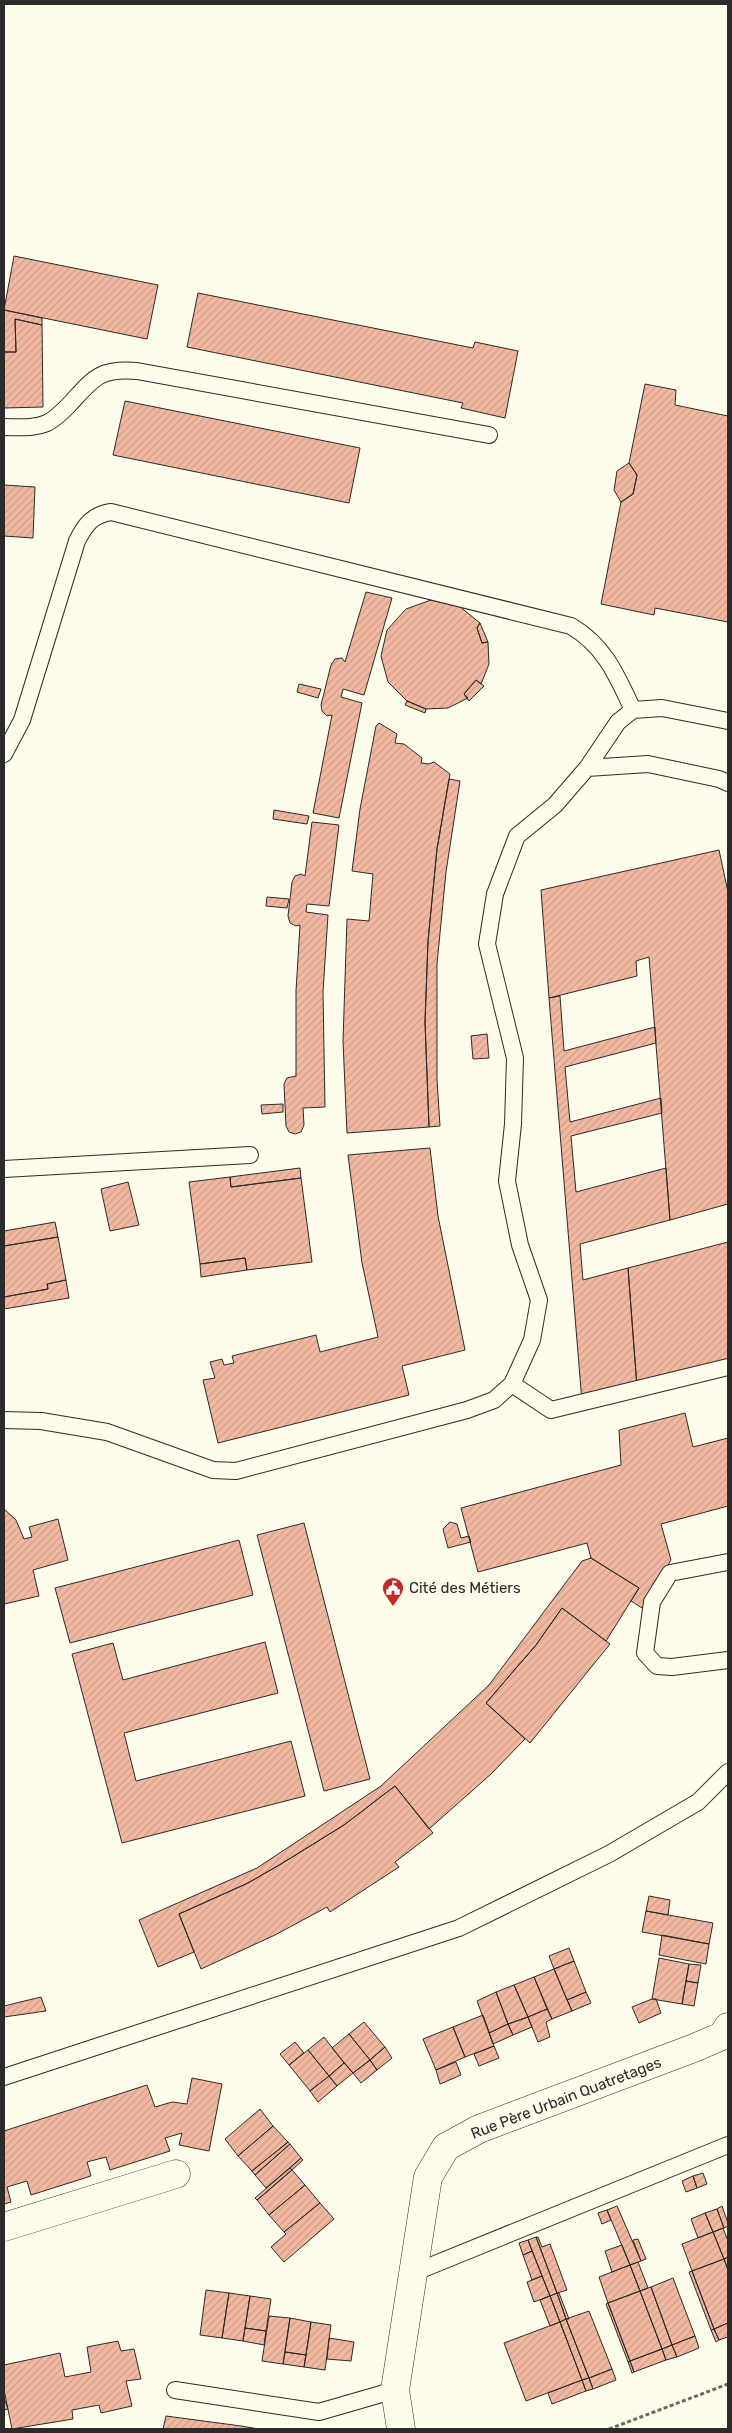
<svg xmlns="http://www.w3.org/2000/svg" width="732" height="2433" font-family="Rubik,sans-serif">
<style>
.building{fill:url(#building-hatch);stroke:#2b2b2b}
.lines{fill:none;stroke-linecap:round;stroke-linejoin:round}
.lane-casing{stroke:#2b2b2b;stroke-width:18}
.street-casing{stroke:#2b2b2b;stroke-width:29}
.path{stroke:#6a6964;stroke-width:3;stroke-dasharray:4 2.5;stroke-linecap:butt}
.lane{stroke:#fdfbea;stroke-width:16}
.street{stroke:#fdfbea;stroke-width:28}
.labels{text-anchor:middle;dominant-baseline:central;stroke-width:4;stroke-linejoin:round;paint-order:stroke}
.poi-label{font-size:15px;fill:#2b2b2b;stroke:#fdfbea;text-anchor:start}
.street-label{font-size:15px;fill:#2b2b2b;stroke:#fdfbea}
</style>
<defs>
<pattern id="building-hatch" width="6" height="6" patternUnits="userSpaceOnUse" patternTransform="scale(1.25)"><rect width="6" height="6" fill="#f2b8a0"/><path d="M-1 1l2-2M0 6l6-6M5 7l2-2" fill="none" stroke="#d09e8a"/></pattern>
</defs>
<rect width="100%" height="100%" fill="#fdfbea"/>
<!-- building -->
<path class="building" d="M14,256L158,285L147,339L4,310Z
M198,293L473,348L475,342L518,351L505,418L461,408L463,403L187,347Z
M4,310L42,318V325L15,319L16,352H4Z
M15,319L42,325L43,407L4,408V352H16Z
M645,384L676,390L675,405L728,416V622L655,608L654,615L601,604L621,502L633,494L637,475L629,463Z
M125,401L360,448L349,503L113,455Z
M629,463L637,475L633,494L621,502L614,490L617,471Z
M4,485L35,487L33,538L4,536Z
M366,592L392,598L364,695L343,689L341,697L362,703L339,818L313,813L332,715L327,716L322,711L321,705L331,665L335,659L342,658L345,662Z
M431,600L459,606L480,623L477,628L482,643L488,642L489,664L481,684L476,680L464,694L468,698L448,708L426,709L407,701L388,682L381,656L387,630L406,609Z
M480,623L488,642L482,643L477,628Z
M476,680L484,686L469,701L464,694Z
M299,684L321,689L318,698L297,692Z
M407,701L426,709L425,713L405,705Z
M379,723L397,734L395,743L404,744L422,758L421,763L429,764L434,762L450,774L437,849L428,941L425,1022L429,1127L347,1133L343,1041L347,919L369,921L373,874L352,871L360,809L376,726Z
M449,779L460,781L446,872L437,964V1080L440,1126L429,1127L425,1022L428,941L437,849Z
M274,810L309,816L307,824L273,819Z
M312,822L339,825L329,906L307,904L306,912L328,915L323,992L325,1107L303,1108L304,1125L301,1132L295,1134L289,1132L286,1126L284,1084L287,1078L296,1076V991L300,925L296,926L290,923L288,916L292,882L295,876L301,874L305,876Z
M719,850L728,892V1204L670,1220L649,957L636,961L637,976L549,998L541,890Z
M267,897L289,899L287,908L266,906Z
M560,996L564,1051L655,1027L656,1043L565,1067L570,1122L661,1098L662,1113L571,1136L576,1192L666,1168L670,1220L580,1244L583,1280L628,1268L637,1387L582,1402L549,998Z
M487,1034L489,1058L473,1059L471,1036Z
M283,1104V1112L262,1114L261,1105Z
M430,1148L438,1216L465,1350L402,1366L409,1395L218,1443L203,1380L215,1378L210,1362L222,1359L224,1365L234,1363L232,1356L316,1335L320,1352L378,1337L362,1263L348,1155Z
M300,1168L301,1178L231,1187L230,1177Z
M230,1177L231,1187L301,1178L312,1262L247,1270L245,1258L200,1264L189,1182Z
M128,1182L139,1225L110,1231L101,1189Z
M55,1222L58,1237L4,1246V1231Z
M58,1237L66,1280L47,1284L48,1289L4,1297V1246Z
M728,1242V1363L637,1387L628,1268Z
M245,1258L247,1270L201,1277L200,1264Z
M66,1280L69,1298L4,1309V1297L48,1289L47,1284Z
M685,1413L693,1447L728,1438V1506L661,1524L671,1560L642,1608L631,1601L639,1588L591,1558L587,1543L478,1572L461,1508L621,1465L619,1430Z
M4,1509L16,1520L24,1539L32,1537L29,1527L58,1519L68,1560L33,1570L39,1596L4,1604Z
M450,1522L457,1524L461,1538L469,1536L471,1542L448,1548L443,1529Z
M304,1523L370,1779L324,1791L257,1535Z
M239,1540L253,1595L70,1643L55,1588Z
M591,1558L639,1588L606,1641L562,1608L536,1645L486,1703L525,1739L491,1774L429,1829L395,1786L344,1825L281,1864L248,1883L179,1914L194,1952L158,1967L139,1920L257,1868L381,1786L489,1685L582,1561Z
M562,1608L610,1644L530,1743L486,1703L536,1645Z
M265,1642L278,1693L124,1733L136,1781L291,1741L305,1796L122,1843L72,1654L113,1643L123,1680Z
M395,1786L433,1833L395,1862L399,1867L330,1912L327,1907L275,1935L201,1969L179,1914L248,1883L281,1864L344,1825Z
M649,1896L670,1900L668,1915L646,1911Z
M646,1911L713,1923L709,1944L642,1932Z
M662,1935L709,1944L706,1964L659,1955Z
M569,1948L574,1961L554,1969L549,1956Z
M659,1958L689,1964L682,2004L652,1999Z
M574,1961L586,1992L567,2000L554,1969Z
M689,1964L701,1965L698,1983L686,1981Z
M554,1969L572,2011L552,2019L534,1977Z
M534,1977L547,2009L528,2017L514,1985Z
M686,1981L698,1983L694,2006L682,2004Z
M514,1985L528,2017L508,2024L496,1992Z
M496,1992L508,2024L489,2033L477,2001Z
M586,1992L591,2003L572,2011L567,2000Z
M41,1997L46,2011L4,2017V2006Z
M652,1999H656L661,2013L639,2023L632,2007Z
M547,2009L552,2019L546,2022L550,2037L538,2042L528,2017Z
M483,2015L494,2046L465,2057L453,2027Z
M528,2017L532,2027L513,2035L508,2024Z
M364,2022L385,2047L370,2060L349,2034Z
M508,2024L513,2035L493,2044L489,2033Z
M453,2027L465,2057L436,2070L423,2039Z
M349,2034L370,2060L353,2073L332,2048Z
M324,2037L344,2063L329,2076L308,2050Z
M295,2042L304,2053L289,2065L280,2054Z
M494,2046L499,2058L479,2066L474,2054Z
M385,2047L392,2058L377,2070L370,2060Z
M308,2050L329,2076L310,2091L289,2065Z
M370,2060L377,2070L361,2083L353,2073Z
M456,2062L461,2075L440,2084L436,2070Z
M344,2063L353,2073L337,2086L329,2076Z
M329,2076L337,2086L318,2102L310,2091Z
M192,2078L222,2084L209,2151L179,2145L182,2133L165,2138L170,2151L110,2170L106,2157L87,2162L91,2176L31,2195L27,2181L7,2187L11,2202L4,2204V2131L147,2085L155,2107L172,2102L187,2104Z
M260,2109L273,2126L238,2156L225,2139Z
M273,2126L288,2142L252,2171L238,2156Z
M288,2142L290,2144L255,2175L252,2171Z
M290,2144L301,2158L266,2188L255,2175Z
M301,2158L303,2160L292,2170L290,2168Z
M290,2168L292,2170L257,2200L255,2198Z
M292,2170L305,2185L269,2215L257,2200Z
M703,2173L707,2184L697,2188L693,2176Z
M693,2176L697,2188L686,2192L682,2181Z
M305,2185L320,2203L284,2232L269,2215Z
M320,2203L334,2219L284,2262L271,2247L286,2234L284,2232Z
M617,2206L641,2261L630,2265L607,2210Z
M722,2206L728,2223V2226L724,2228L717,2209Z
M717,2209L724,2228L713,2232L705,2213Z
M607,2210L611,2220L602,2224L598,2213Z
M705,2213L713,2232L698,2238L691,2219Z
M723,2228L728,2241V2257L724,2259L713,2232Z
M713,2232L724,2259L692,2271L682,2244Z
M536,2237H538L542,2247L550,2244L567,2290L557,2293Z
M536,2237L557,2293L550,2296L528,2240Z
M638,2239L646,2259L641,2261L633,2240Z
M528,2240L532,2251L523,2255L519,2243Z
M622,2245L630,2265L612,2272L605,2251Z
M532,2251L542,2276L532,2280L523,2255Z
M728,2257V2270L724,2259Z
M724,2259L728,2270V2323L714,2329L692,2271Z
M638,2262L648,2288L640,2291L630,2265Z
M630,2265L640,2291L608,2303L599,2277Z
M692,2271L714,2329L711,2330L689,2272Z
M542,2276L550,2296L534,2302L527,2282Z
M673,2278L695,2336L672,2345L651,2287Z
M651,2287L672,2345L662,2349L640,2291Z
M206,2290L229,2293L222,2338L200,2335Z
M640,2291L662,2349L630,2361L608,2303Z
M229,2293L250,2296L243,2341L222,2338Z
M557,2293H559L569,2319H566Z
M557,2293L566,2319L560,2322L550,2296Z
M250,2296L271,2299L266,2331L245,2328Z
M550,2296L560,2322L550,2326L540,2300Z
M608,2303L630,2361L628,2362L606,2304Z
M589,2311L612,2369L589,2378L566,2319Z
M269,2316L290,2318L283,2364L262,2361Z
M290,2318L311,2322L306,2355L285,2352Z
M566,2319L589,2378L582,2380L560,2322Z
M311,2322L331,2325L325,2370L304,2367Z
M560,2322L582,2380L526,2401L504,2343Z
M728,2323V2337L719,2340L714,2329Z
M245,2328L266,2331L264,2345L243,2341Z
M714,2329L719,2340L716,2342L711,2330Z
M695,2336L699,2348L677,2357L672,2345Z
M329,2338L354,2342L351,2361L327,2359Z
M118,2341L121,2351L134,2349L141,2379L126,2381L132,2406L101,2413L99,2405L72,2410L73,2419L12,2429L4,2390V2365L60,2353L65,2377L91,2372L87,2347Z
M672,2345L677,2357L666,2360L662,2349Z
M662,2349L666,2360L634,2372L630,2361Z
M285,2352L306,2355L304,2367L283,2364Z
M630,2361L634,2372L632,2373L628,2362Z
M612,2369L616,2380L593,2389L589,2378Z
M589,2378L593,2389L586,2391L582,2380Z
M582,2380L586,2391L552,2404L548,2393Z
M4,2398L8,2409L4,2410Z
M166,2416L241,2426L259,2429H163Z"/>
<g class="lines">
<!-- lane casing -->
<g class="lane-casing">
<path id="lane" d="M4,427C18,427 33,429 47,423C55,419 62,412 68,406C93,379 98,368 137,371L489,435
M4,754L22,720L77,541C85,525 92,515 111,512L571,626C605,646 617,676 633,710
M587,768L648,764L719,779L728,783
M4,1169L250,1155
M512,1384L551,1410L728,1367
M4,1420L41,1421L107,1432L213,1470L236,1471L467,1410L494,1400L512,1384L532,1340L539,1300L520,1245L507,1181L513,1124L515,1058L487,944L495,894L517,836L555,805L587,768L618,722L633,710L662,708L728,721
M728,1562L670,1573L652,1602L645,1653L657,1666L672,1667L728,1660
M4,2077L459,1928L609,1854L698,1802L728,1772
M413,2273L728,2145
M175,2390L319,2412L395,2390"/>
</g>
<!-- street casing -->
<g class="street-casing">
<path id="street" d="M4,2227L176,2174
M401,2429L395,2390L428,2177L446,2147L479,2129L694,2048L722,2036L728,2027"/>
</g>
<!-- path -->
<path class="path" d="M609,2429L728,2384"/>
<!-- lane -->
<use href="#lane" class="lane"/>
<!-- street -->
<use href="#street" class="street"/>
</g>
<!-- icons -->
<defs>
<g id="civic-pin" transform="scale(1.125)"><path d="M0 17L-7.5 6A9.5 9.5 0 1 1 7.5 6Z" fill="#c62828" stroke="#fdfbea"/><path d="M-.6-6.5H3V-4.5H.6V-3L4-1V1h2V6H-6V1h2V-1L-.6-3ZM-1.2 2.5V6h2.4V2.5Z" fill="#fff"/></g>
</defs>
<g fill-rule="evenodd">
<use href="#civic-pin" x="393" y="1588"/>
</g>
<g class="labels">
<!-- poi labels -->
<g class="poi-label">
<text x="409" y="1588">Cité des Métiers</text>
</g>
<!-- street labels -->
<g class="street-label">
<text transform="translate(566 2098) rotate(-21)">Rue Père Urbain Quatretages</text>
</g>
</g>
<!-- border -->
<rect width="732" height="2433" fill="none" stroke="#2b2b2b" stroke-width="10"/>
</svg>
